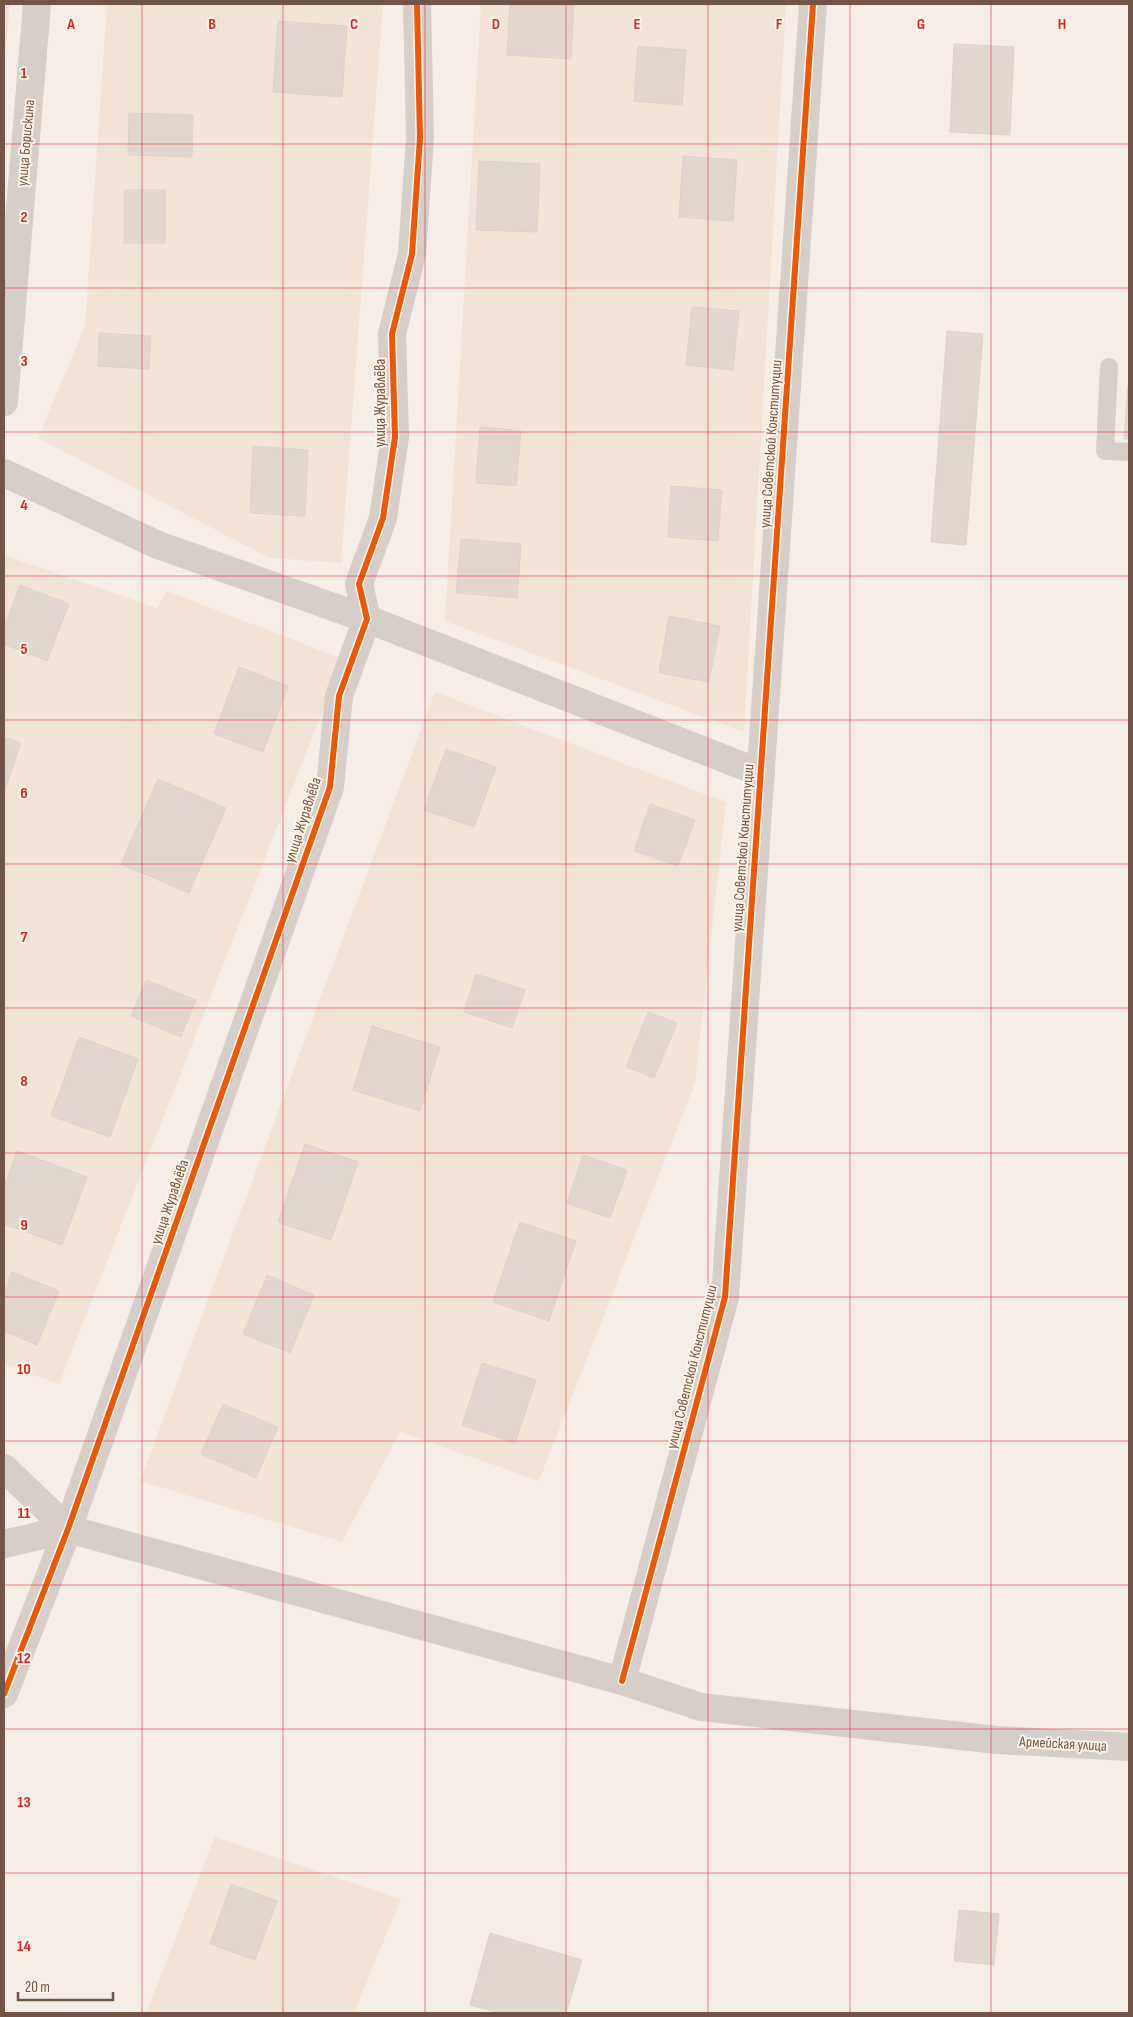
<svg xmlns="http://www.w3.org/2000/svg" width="1133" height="2017" font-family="'Sofia Sans Condensed',sans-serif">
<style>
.residential{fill:#f2e3d6}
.building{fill:#e2d6ce;stroke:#ded1c9}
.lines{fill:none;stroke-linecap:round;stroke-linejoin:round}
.lane{stroke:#d7cdc9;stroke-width:18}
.street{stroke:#d7cdc9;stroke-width:28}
.cycleway-casing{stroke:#fff4e6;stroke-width:9}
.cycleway{stroke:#e8590c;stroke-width:6}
.grid{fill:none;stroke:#d62828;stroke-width:1;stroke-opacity:0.55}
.labels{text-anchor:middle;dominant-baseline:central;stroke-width:4;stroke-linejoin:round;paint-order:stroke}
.street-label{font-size:15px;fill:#725448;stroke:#fff4e6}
.grid-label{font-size:16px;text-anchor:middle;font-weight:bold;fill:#d62828;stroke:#fff4e6;stroke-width:4;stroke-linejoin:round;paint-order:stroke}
</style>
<rect width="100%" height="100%" fill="#f6eee6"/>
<!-- residential -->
<path class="residential" d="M4,4H10L4,69Z
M107,4H383L341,563L270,558L38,438L85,326Z
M481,4H786L744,732L445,621Z
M4,555L157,608L167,591L343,659L59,1384L4,1364Z
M435,692L726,802L695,1083L539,1481L400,1432L342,1542L140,1481Z
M215,1837L401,1899L354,2013H146Z"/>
<!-- building -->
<path class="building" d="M510,4H574L571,59L507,55Z
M278,21L347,26L342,97L273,92Z
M954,44L1014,47L1010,135L950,132Z
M638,46L686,50L682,105L634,101Z
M129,113L193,115L192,157L128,155Z
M683,156L737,160L733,221L679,217Z
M479,161L540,164L537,232L476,230Z
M124,190H165V243H124Z
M692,307L739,311L733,370L686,365Z
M947,331L983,334L966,545L931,542Z
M99,333L151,336L149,369L98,366Z
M1128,385H1129V439H1124Z
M480,427L521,431L516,486L476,483Z
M253,446L308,450L305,516L250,513Z
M671,486L722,490L718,541L668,537Z
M461,539L521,544L517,598L456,593Z
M20,585L69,604L47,661L4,644V628Z
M669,616L720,626L709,682L659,673Z
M239,667L288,686L263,752L214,734Z
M4,737L21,743L4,793Z
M446,749L496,767L474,827L424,810Z
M158,779L226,808L189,893L121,864Z
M650,804L695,820L678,866L634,851Z
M476,974L525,990L512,1028L464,1012Z
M146,980L196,1000L181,1037L131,1016Z
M648,1012L677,1023L654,1078L626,1067Z
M372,1026L440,1047L420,1111L353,1090Z
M79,1037L138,1059L110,1137L51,1116Z
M305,1144L358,1162L331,1240L278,1222Z
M17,1151L87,1177L62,1245L4,1224V1187Z
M583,1155L627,1170L610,1218L567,1203Z
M520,1222L576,1241L549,1321L493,1302Z
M12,1272L59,1291L37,1345L4,1331V1292Z
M267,1275L314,1295L290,1353L243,1334Z
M482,1363L536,1380L515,1443L462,1425Z
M223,1404L278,1427L256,1478L201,1454Z
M231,1884L277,1901L255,1960L210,1944Z
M959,1910L999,1914L994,1965L954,1961Z
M490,1933L582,1960L566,2013H499L470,2005Z"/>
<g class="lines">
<!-- lane -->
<path class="lane" d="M1109,367L1105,451L1129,452"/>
<!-- street -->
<path class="street" d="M4,402L37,4
M4,473L158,545L367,619L761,773
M4,1468L68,1529L622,1681L701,1707L997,1740L1129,1747
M4,1544L68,1529
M622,1681L725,1297L813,4
M4,1694L68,1529L330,787L339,696L367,619L359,584L383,518L395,437L392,334L412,254L420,138L417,4"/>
<!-- cycleway casing -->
<g class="cycleway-casing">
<path id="cycleway" d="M622,1681L725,1297L813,4
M4,1694L68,1529L330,787L339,696L367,619L359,584L383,518L395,437L392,334L412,254L420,138L417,4"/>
</g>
<!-- cycleway -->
<use href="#cycleway" class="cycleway"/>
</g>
<!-- grid -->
<path class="grid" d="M142,4V2013M283,4V2013M425,4V2013M566,4V2013M708,4V2013M850,4V2013M991,4V2013M4,144H1129M4,288H1129M4,432H1129M4,576H1129M4,720H1129M4,864H1129M4,1008H1129M4,1153H1129M4,1297H1129M4,1441H1129M4,1585H1129M4,1729H1129M4,1873H1129"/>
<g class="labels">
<!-- street labels -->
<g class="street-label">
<text transform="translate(26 143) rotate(-85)">улица Борискина</text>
<text transform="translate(380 403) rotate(-90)">улица Журавлёва</text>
<text transform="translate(771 444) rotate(-86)">улица Советской Конституции</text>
<text transform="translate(303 820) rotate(-72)">улица Журавлёва</text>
<text transform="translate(743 848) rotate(-86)">улица Советской Конституции</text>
<text transform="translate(170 1202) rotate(-71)">улица Журавлёва</text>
<text transform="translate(692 1367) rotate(-76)">улица Советской Конституции</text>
<text transform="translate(1063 1744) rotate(3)">Армейская улица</text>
</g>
</g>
<g class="grid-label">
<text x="71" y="29">A</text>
<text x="212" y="29">B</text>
<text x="354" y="29">C</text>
<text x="496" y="29">D</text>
<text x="637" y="29">E</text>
<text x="779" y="29">F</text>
<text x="921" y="29">G</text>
<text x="1062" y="29">H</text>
<text x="24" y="78">1</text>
<text x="24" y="222">2</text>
<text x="24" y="366">3</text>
<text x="24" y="510">4</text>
<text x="24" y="654">5</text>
<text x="24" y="798">6</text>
<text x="24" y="942">7</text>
<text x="24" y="1086">8</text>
<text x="24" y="1230">9</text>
<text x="24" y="1374">10</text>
<text x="24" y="1518">11</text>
<text x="24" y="1663">12</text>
<text x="24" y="1807">13</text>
<text x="24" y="1951">14</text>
</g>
<!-- border -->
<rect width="1133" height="2017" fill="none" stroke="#725448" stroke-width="10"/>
<!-- scale -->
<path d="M18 1992v8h95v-8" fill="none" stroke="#725448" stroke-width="2.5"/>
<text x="25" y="1992" font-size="15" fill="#725448" stroke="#fff4e6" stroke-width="4" paint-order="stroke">20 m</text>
</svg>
